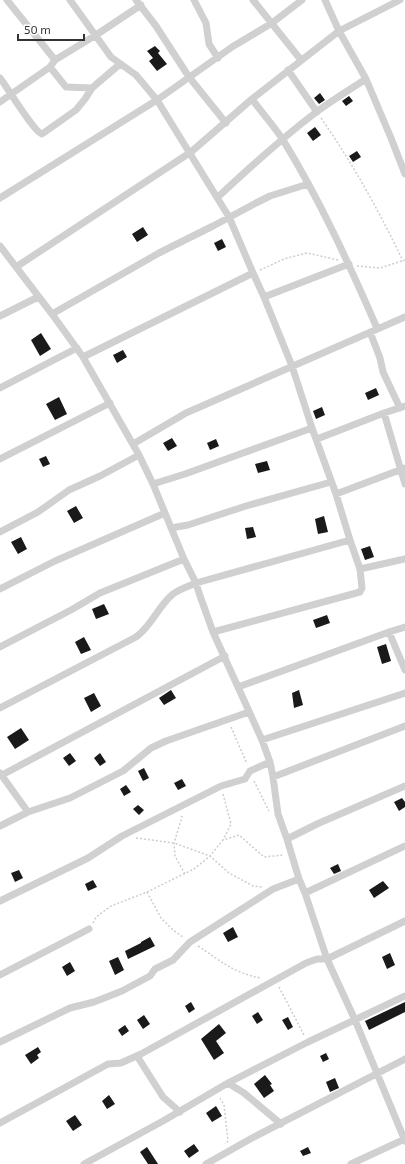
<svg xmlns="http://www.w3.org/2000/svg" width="405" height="1164" font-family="'Exo 2',sans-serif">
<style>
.building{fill:#1a1a1a}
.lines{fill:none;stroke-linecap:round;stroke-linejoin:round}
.path{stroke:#cdcdcd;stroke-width:1.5;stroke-dasharray:2 2;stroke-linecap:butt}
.street{stroke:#d0d0d0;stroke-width:7}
</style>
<rect width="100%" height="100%" fill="#fff"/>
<!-- building -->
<path class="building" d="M155,46L160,51L158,53L167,64L157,71L149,61L153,58L147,51Z
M320,93L325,100L319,104L314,98Z
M349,96L353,101L346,106L342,101Z
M315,127L321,135L313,141L307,133Z
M357,151L361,157L353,162L349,156Z
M143,227L148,235L137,242L132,234Z
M222,239L226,247L218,251L214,243Z
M41,333L51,349L40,356L31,340Z
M123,350L127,357L117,363L113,355Z
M376,388L379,395L368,400L365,393Z
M59,397L67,414L55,420L46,404Z
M322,407L325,415L316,419L313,411Z
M172,438L177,446L168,451L163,443Z
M216,439L219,446L210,450L207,443Z
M46,456L50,464L43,467L39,459Z
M267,461L270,470L258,473L255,464Z
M76,506L83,518L74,523L67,511Z
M324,516L328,532L318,534L315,519Z
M253,527L256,537L247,539L245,528Z
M21,537L27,549L18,554L11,542Z
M370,546L374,557L365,560L361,549Z
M104,604L109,614L96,619L92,609Z
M327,615L330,623L316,628L313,620Z
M84,637L91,650L81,654L75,642Z
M386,644L391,661L382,664L377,647Z
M171,690L176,698L164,705L159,698Z
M299,690L303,705L294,708L292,693Z
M94,693L101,706L91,712L84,698Z
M21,728L29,740L15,749L7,737Z
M70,753L76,761L69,766L63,758Z
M100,753L106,762L100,766L94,758Z
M144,768L149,778L143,781L138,771Z
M182,779L186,786L178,790L174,783Z
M126,785L131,792L124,796L120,789Z
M402,798L405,802V807L399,811L394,802Z
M138,805L144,810L139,815L133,809Z
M338,864L341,871L334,874L330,868Z
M19,870L23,878L15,882L11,873Z
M93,880L97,887L88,891L85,884Z
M383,881L389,888L374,898L369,890Z
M233,927L238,937L228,942L223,933Z
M150,937L155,946L128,959L125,951L141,943V942Z
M390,953L395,965L387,969L382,957Z
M118,957L124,970L115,975L109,961Z
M70,962L75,971L67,976L62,967Z
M191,1002L195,1009L189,1013L185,1006Z
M405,1002V1012L369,1030L365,1021Z
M258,1012L263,1020L257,1024L252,1016Z
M144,1015L150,1024L143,1029L137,1020Z
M288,1017L293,1027L288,1030L282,1020Z
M219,1024L226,1033L216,1041L224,1053L214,1060L201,1039Z
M125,1025L129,1031L122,1036L118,1030Z
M38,1047L41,1052L37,1055L39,1058L31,1064L25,1055Z
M326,1053L329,1059L323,1062L320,1056Z
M265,1075L272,1084L270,1085L274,1091L264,1098L254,1084Z
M335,1078L339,1088L330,1092L326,1082Z
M109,1095L115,1104L107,1109L102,1101Z
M216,1106L222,1116L212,1122L206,1113Z
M75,1115L82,1125L73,1131L66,1121Z
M194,1144L199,1151L189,1158L184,1151Z
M147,1147L158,1164H148L140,1152Z
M308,1147L311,1153L303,1156L300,1151Z"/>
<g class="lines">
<!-- path -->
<path class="path" d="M321,118C353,164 379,211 403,261
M357,266L380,268L405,260
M260,270L284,259L307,253L338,260
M231,727L247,764
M254,781L269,811
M223,794L231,824L223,840
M181,816L182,817L174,843L175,856L185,874
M136,838L174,843L210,856L229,873L253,886L262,887
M147,892L161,918L173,930L184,938
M93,923L96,917L111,906L147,892L194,869L210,856L223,840L239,835L264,857L283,855
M198,946C221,961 233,973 261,978
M279,987L304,1035
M220,1098L224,1105L228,1141L225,1144"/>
<!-- street -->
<path class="street" d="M7,0L55,60
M70,0L111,57L136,75L157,100L229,217L253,273
M136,0L156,26L189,77L226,123
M194,0L206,23L209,44L218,58
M253,0L301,60
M325,0L339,31L366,79L391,138L405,174
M50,67L66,87L92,88
M288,70L317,112
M0,78C7,87 34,132 42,134L76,110L85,99L92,88L120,64
M252,99C262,113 274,126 283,140C320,200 349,264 377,328
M0,102L50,67L55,60L96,35L141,5
M218,197C249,168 281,139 315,113C331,101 349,90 366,79
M0,198L157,100L232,47L272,23L302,0
M0,246L52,314L83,357L139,455L153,484L184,559L196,583L199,593L213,632L262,740L270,762L273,777L278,814L287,839L299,879L305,893L327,959L355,1020L405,1141
M16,267L191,152L252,99L339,31L400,0
M264,297L349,264
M52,314L159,253L213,226L256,203L270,196L308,184
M0,316L38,297
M370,332L380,358L383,372L400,408
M0,388L77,348
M384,413L405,484
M317,439L384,413L405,406
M133,444L186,413L405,317
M0,459L110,403
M153,484L185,474L312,428
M336,494L405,468
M171,528L188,525L246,506L331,482
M0,532L38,512L69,490L100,476L139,455
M360,569L405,559
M0,589L55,561L165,513
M213,632L360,592L362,588L360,569L350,540
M389,632L405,670
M0,647L71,610L100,593L184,559
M238,687L389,632L405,627
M0,708L136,637C152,626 158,606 173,594C180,589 189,586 196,583L350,540L336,494L312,428L292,366L264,297L253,273L83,357
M262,740L405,693
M0,773L28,812
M2,775L225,656
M273,777L405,726
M0,826L28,812L70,798L123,771L151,748L166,741L249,712
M287,839L317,824L405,786
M305,893L405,846
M0,901L88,858L122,836L221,786L245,779L250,771L270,762
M0,975L89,929
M0,1042L70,1008L94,1002L122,991L150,976L155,969L173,960L190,942L273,889L299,879
M137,1056L163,1097L180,1112
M228,1083L244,1093L281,1124
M0,1123L108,1064L121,1063L141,1054L306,963L317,959H327L405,921
M84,1164L163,1121L228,1083L308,1042L405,996
M206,1164L252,1138L405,1059
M351,1164L405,1139"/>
</g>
<!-- scale -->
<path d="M18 34v6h66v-6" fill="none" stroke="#333333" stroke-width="2"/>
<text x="24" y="34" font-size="12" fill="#333333" stroke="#ffffff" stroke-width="3" paint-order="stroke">50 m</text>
</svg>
